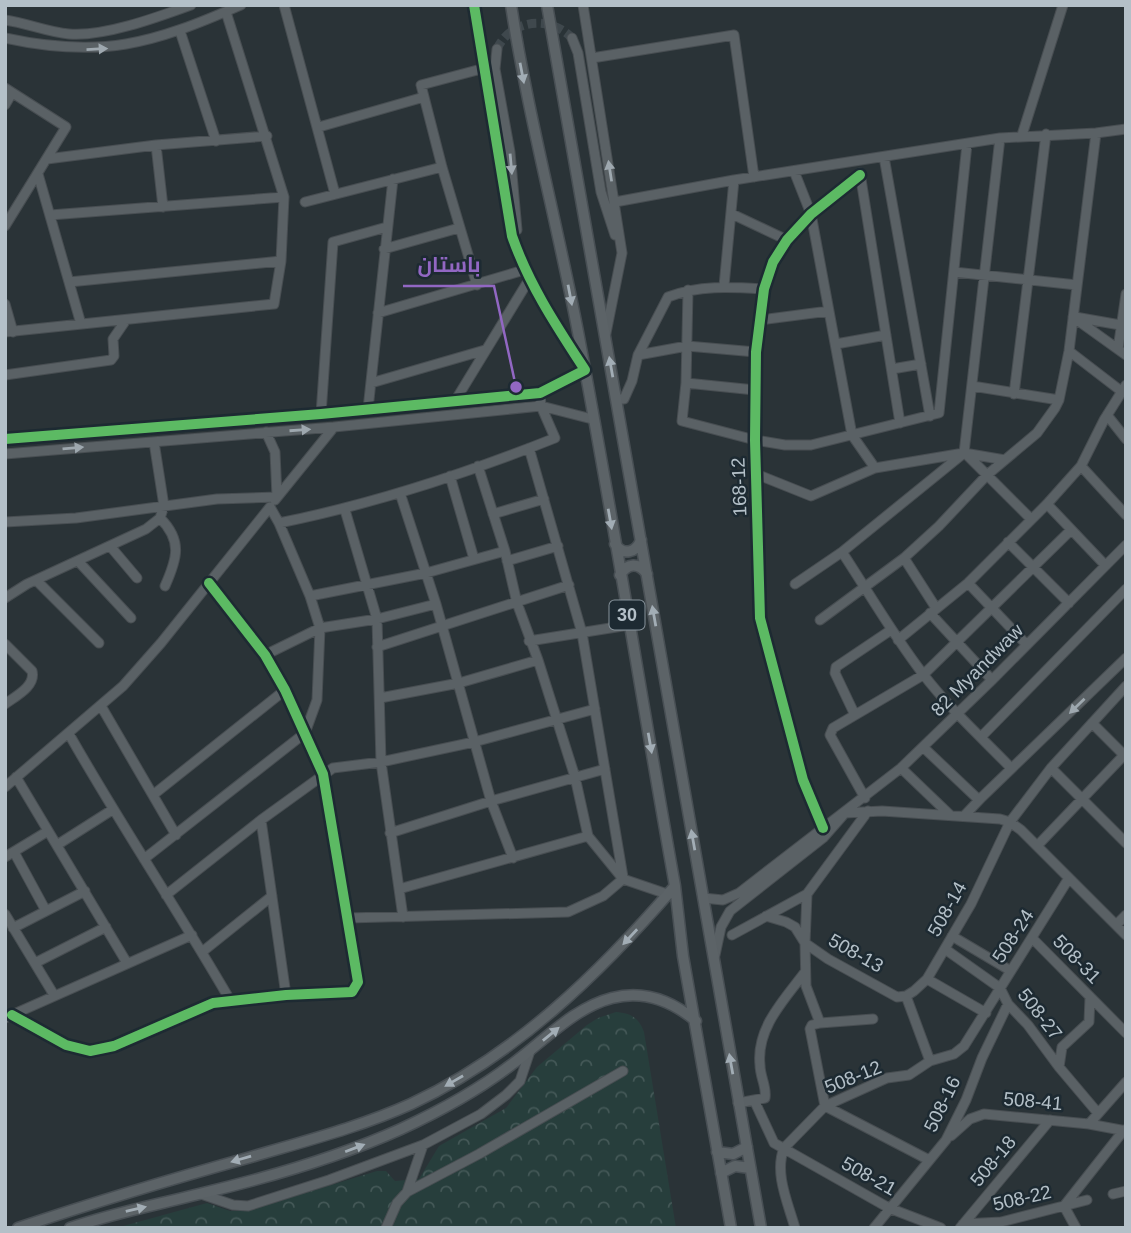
<svg xmlns="http://www.w3.org/2000/svg" width="1131" height="1233" font-family="Helvetica,Cairo,sans-serif">
<style>
.park{fill:url(#park-crowns)}
.lines{fill:none;stroke-linecap:round;stroke-linejoin:round}
.minor-tunnel{stroke:#3f484d;stroke-width:9;stroke-dasharray:9 4.5;stroke-linecap:butt}
.minor-casing{stroke:#484e52;stroke-width:11}
.major-casing{stroke:#484f54;stroke-width:13}
.minor{stroke:#5a6165;stroke-width:9}
.major{stroke:#5c6367;stroke-width:10}
.cycleway-casing{stroke:#1d2a32;stroke-width:15}
.cycleway{stroke:#5cba63;stroke-width:10}
.oneway{fill:#9ea8af}
.oneway2{fill:#a2adb5}
.labels{text-anchor:middle;dominant-baseline:central;stroke-width:5;stroke-linejoin:round;paint-order:stroke}
.shield{fill:#1d2a32;stroke:#87939b;stroke-width:2}
.shield-label{font-size:18px;font-weight:bold;fill:#b4c0c8}
.street-label{font-size:19px;fill:#b4c0c8;stroke:#1d2a32}
.leader{fill:none;stroke:#9267c3;stroke-width:2.5}
.callout-dot{fill:#9267c3;stroke:#1d2a32;stroke-width:2.5}
.callout-label{font-size:21px;text-anchor:middle;font-weight:bold;fill:#9267c3;stroke:#1d2a32;stroke-width:5;stroke-linejoin:round;paint-order:stroke}
</style>
<defs>
<pattern id="park-crowns" width="20" height="18" patternUnits="userSpaceOnUse" patternTransform="scale(1.75)"><rect width="20" height="18" fill="#273e3c"/><path d="M2 6a3 3 0 1 1 6 0M12 15a3 3 0 1 1 6 0" fill="none" stroke="#445857"/></pattern>
</defs>
<rect width="100%" height="100%" fill="#2a3337"/>
<!-- park -->
<path class="park" d="M616,1012C631,1013 639,1018 644,1032L676,1228H116L207,1203L230,1211H246L377,1171H386L395,1181L419,1179L439,1146L506,1108L537,1067L587,1025L598,1018Z"/>
<g class="lines">
<!-- minor-tunnel -->
<path class="minor-tunnel" d="M497,49C511,19 550,15 572,38"/>
<!-- minor casing -->
<g class="minor-casing">
<path id="minor" d="M284,5L335,194
M583,5L622,253L606,333
M5,20C27,23 47,32 69,34C104,37 158,17 191,5
M180,31L216,141
M5,38C102,59 152,44 241,5
M572,38L578,53L601,192L615,235
M497,49L495,69L510,152L517,230
M592,58L734,35L754,177
M5,88L66,127L5,226
M5,105L12,93
M319,127L424,97
M1022,135L1063,5
M156,145L163,207
M884,157L930,416
M47,159L156,145L267,136
M794,171L811,214L852,435L875,468
M860,173L900,423
M38,174L81,324
M305,202L442,167
M615,202L734,180L1000,138L1096,133L1126,129
M732,214L787,240
M50,215L284,197
M384,249L459,228
M954,272L1077,285
M69,282L281,261
M477,285L442,167L421,85L485,68
M724,286L734,180
M688,290L686,383L682,421L755,440L785,445H811L939,413L967,144
M5,304L13,332
M378,313L524,270
M1073,317L1126,355
M1075,317L1126,326
M760,320L829,311
M5,332L274,304L281,261L284,197L226,12
M836,344L886,335
M1118,349L1126,294
M1069,351L1121,391
M638,355L668,297C700,285 730,287 764,289
M892,369L921,364
M5,375L111,360L114,356L113,339L126,320
M371,383L485,350
M686,383L755,390
M972,386L1059,400
M1014,394L1046,134
M617,399H624L632,381L638,355L687,346L756,352
M455,401L530,278
M368,409L393,179
M321,414L333,242L387,227
M1107,415L1126,439
M266,432L275,452L277,497
M5,439L321,414L540,393L585,370C557,327 529,285 512,236L474,5
M529,448L582,633L623,877
M5,454L334,427L541,406L592,419
M966,454L1031,519
M478,466L505,551L517,603L538,660L575,777L588,836L623,879
M1081,466L1126,515
M756,474L811,496L875,468L964,453L1005,460
M450,476L474,559
M400,493L436,604L491,801L513,858
M275,500L334,427
M1047,504L1105,565
M345,510L377,619L381,762L403,917
M493,514L544,499
M160,518C183,541 177,559 165,586
M5,522L76,518L217,499L277,497
M1008,542L1069,603
M110,546L137,578
M842,552C869,593 893,635 923,674C949,708 981,737 1011,768
M904,558L936,608
M78,561L131,618
M507,561L558,546
M36,580L99,643
M968,583L1027,645
M795,584L842,552L964,453L1000,138
M310,596L426,573L505,551
M5,598L27,584L146,529L160,518L164,506L154,442
M930,613L992,680
M820,620L904,558L939,526L987,475L1037,433L1055,408L1059,400L1069,351L1096,133
M898,640L968,583L1047,504L1081,466L1104,420L1126,385
M529,641L629,625
M5,644L32,671C36,686 16,696 5,704
M377,647L569,585
M265,655L320,628L377,619L436,604
M380,698L459,683L538,660
M101,706L176,835
M854,713L835,673L836,667L891,630
M1092,723L1126,757
M69,734C120,824 178,910 230,1000
M981,737L1126,589
M923,747L979,800
M901,768L950,815
M1051,768L1126,843
M16,777L127,963
M5,787L123,686L161,643L270,507L279,523C374,504 465,474 555,438L541,406L540,393
M153,795L285,690
M865,798L830,735L833,728L923,675L1071,530
M964,816L982,797L1126,658
M261,820L286,995
M823,828L803,780L760,618L755,440L756,352L764,289L773,262L787,240L811,214L860,175
M390,833L491,801L605,769
M57,845L112,810
M1037,846L1126,753
M14,852L46,911
M5,857L48,831
M144,859L305,733L317,700L320,628L310,596L279,523
M399,889L588,836
M807,894L805,943L806,986L820,1023
M166,895L261,820L333,768L381,762L474,742L595,709
M703,898L723,900L739,893L901,768L992,680L1126,545
M5,914L54,995
M766,916L786,922L795,927L805,943L828,959L897,997L906,996L914,991L927,979L971,904L1010,822L1051,768L1126,686
M348,918L568,912L603,896L623,879L667,894
M1116,925L1126,915
M13,928L85,891
M732,935L807,894L868,811
M952,936L1011,971
M1033,939L1126,1033
M945,949L1000,988L1008,1004L1028,1025L1059,1067L1097,1112
M202,952L272,896
M715,955L721,927L730,911L823,838L845,813L882,811L1000,819L1010,822L1021,830L1126,935
M35,963L106,927
M927,979L986,1013
M906,996L930,1061
M12,1015L66,1045L90,1051L114,1046L213,1003L286,995L352,992L358,982L323,774L285,690L265,655L209,583
M5,1018L192,935
M873,1019L820,1023L812,1025L810,1029L825,1106L929,1160
M1059,1067L1062,1047L1089,1022L1090,997
M754,1100L774,1143L889,1208L941,1228
M738,1103L765,1098C767,1087 760,1077 760,1065C756,1028 784,1000 805,972
M1089,1124L1126,1082
M951,1136L970,1119L984,1114L1089,1124L1126,1131
M407,1192L423,1145
M201,1194L233,1205L248,1206L329,1180L423,1145L481,1114L506,1095L520,1081L530,1051
M1113,1194L1126,1191
M963,1224L1001,1222L1087,1200
M386,1228L397,1203L407,1192L479,1154L623,1071
M795,1228C788,1203 774,1173 784,1148L825,1106L887,1078L909,1075L930,1061L954,1054L964,1046L1069,878
M874,1228L946,1140L966,1100L982,1058L1008,1004
M960,1228L1050,1120
M1076,1228L1064,1206L1124,1130"/>
</g>
<!-- major casing -->
<g class="major-casing">
<path id="major" d="M511,5C528,115 557,223 578,332C613,516 642,702 675,886L683,956L731,1228
M547,5L761,1228
M615,544C623,556 636,553 641,540
M620,575C627,563 639,562 647,574
M717,1152L733,1154L747,1147
M721,1173L735,1166L750,1168
M18,1228C95,1202 172,1179 251,1157C305,1141 360,1127 411,1104C516,1055 600,973 675,886
M70,1228C113,1213 156,1205 199,1194C267,1178 337,1158 401,1129C440,1111 477,1091 511,1065C543,1042 573,1008 612,998C643,990 672,1001 696,1021"/>
</g>
<!-- minor -->
<use href="#minor" class="minor"/>
<!-- major -->
<use href="#major" class="major"/>
<!-- cycleway casing -->
<g class="cycleway-casing">
<path id="cycleway" d="M5,439L321,414L540,393L585,370C557,327 529,285 512,236L474,5
M823,828L803,780L760,618L755,440L756,352L764,289L773,262L787,240L811,214L860,175
M12,1015L66,1045L90,1051L114,1046L213,1003L286,995L352,992L358,982L323,774L285,690L265,655L209,583"/>
</g>
<!-- cycleway -->
<use href="#cycleway" class="cycleway"/>
</g>
<!-- one-way arrows -->
<defs><path id="oneway-solid" d="M-6-.8H1V-3.2L6.5 0L1 3.2V.8H-6Z" transform="scale(1.75)"/></defs>
<g class="oneway">
<use href="#oneway-solid" transform="translate(97 49) rotate(-3)"/>
<use href="#oneway-solid" transform="translate(511 164) rotate(85)"/>
<use href="#oneway-solid" transform="translate(610 171) rotate(-99)"/>
<use href="#oneway-solid" transform="translate(300 430) rotate(-4)"/>
<use href="#oneway-solid" transform="translate(73 448) rotate(-5)"/>
<use href="#oneway-solid" transform="translate(1077 706) rotate(136)"/>
</g>
<g class="oneway2">
<use href="#oneway-solid" transform="translate(522 73) rotate(79)"/>
<use href="#oneway-solid" transform="translate(570 295) rotate(79)"/>
<use href="#oneway-solid" transform="translate(611 367) rotate(-100)"/>
<use href="#oneway-solid" transform="translate(610 519) rotate(80)"/>
<use href="#oneway-solid" transform="translate(654 616) rotate(-100)"/>
<use href="#oneway-solid" transform="translate(650 743) rotate(80)"/>
<use href="#oneway-solid" transform="translate(693 840) rotate(-100)"/>
<use href="#oneway-solid" transform="translate(630 937) rotate(133)"/>
<use href="#oneway-solid" transform="translate(551 1034) rotate(-39)"/>
<use href="#oneway-solid" transform="translate(731 1064) rotate(-100)"/>
<use href="#oneway-solid" transform="translate(454 1081) rotate(150)"/>
<use href="#oneway-solid" transform="translate(355 1148) rotate(-21)"/>
<use href="#oneway-solid" transform="translate(241 1159) rotate(164)"/>
<use href="#oneway-solid" transform="translate(136 1209) rotate(-13)"/>
</g>
<g class="labels">
<!-- shield labels -->
<rect class="shield" x="609.5" y="600.5" width="35" height="29" rx="5"/>
<g class="shield-label">
<text x="627" y="615">30</text>
</g>
<!-- street labels -->
<g class="street-label">
<text transform="translate(739 487) rotate(-92)">168-12</text>
<text transform="translate(977 670) rotate(-45)">82 Myandwaw</text>
<text transform="translate(947 909) rotate(-61)">508-14</text>
<text transform="translate(1013 936) rotate(-57)">508-24</text>
<text transform="translate(856 953) rotate(29)">508-13</text>
<text transform="translate(1077 959) rotate(46)">508-31</text>
<text transform="translate(1040 1014) rotate(52)">508-27</text>
<text transform="translate(853 1077) rotate(-22)">508-12</text>
<text transform="translate(1033 1101) rotate(5)">508-41</text>
<text transform="translate(942 1104) rotate(-64)">508-16</text>
<text transform="translate(993 1161) rotate(-50)">508-18</text>
<text transform="translate(869 1176) rotate(29)">508-21</text>
<text transform="translate(1022 1198) rotate(-13)">508-22</text>
</g>
</g>
<!-- callouts -->
<path class="leader" d="M516 387L494 286H403"/>
<circle class="callout-dot" cx="516" cy="387" r="7"/>
<g class="callout-label">
<text x="449" y="272">باستان</text>
</g>
<!-- border -->
<rect width="1131" height="1233" fill="none" stroke="#b4c0c8" stroke-width="14"/>
</svg>
